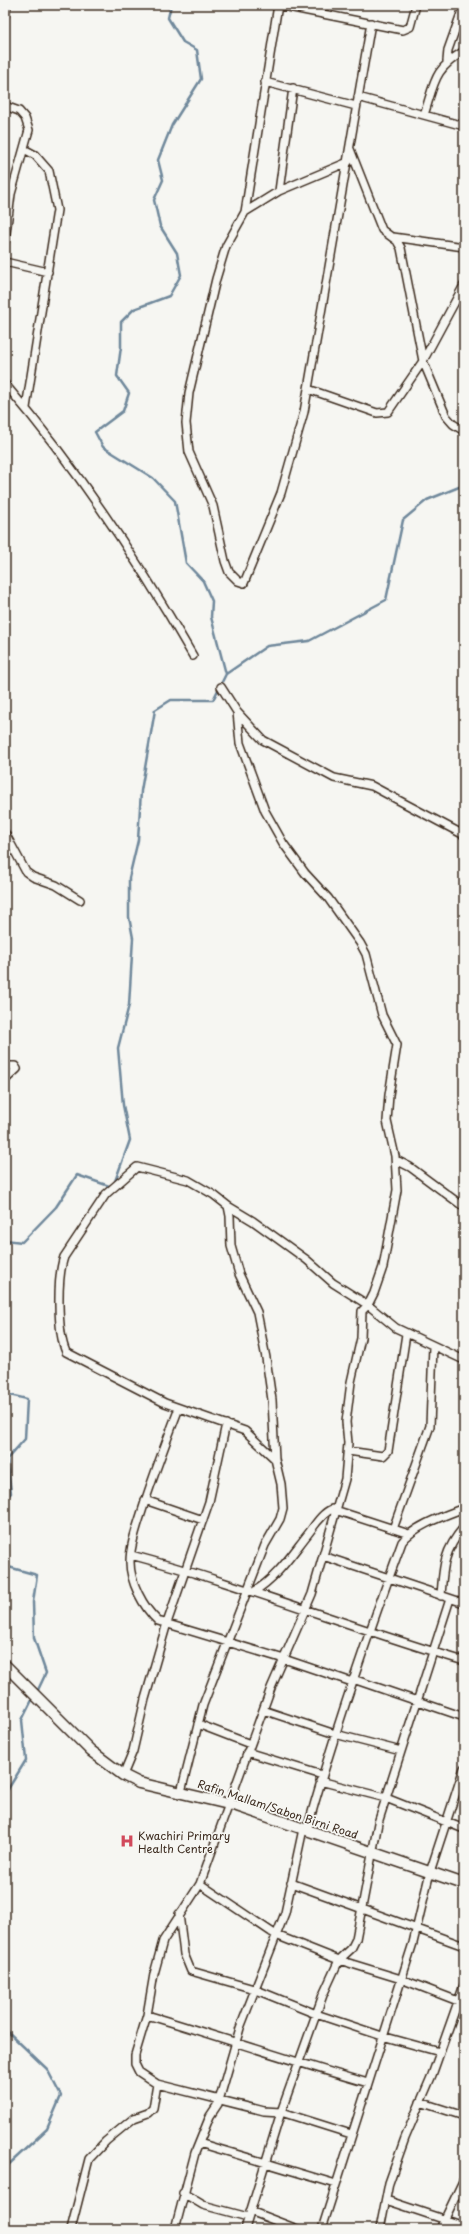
<svg xmlns="http://www.w3.org/2000/svg" width="469" height="2234" font-family="'Playpen Sans',sans-serif">
<style>
.lines{fill:none;stroke-linecap:round;stroke-linejoin:round}
.stream{stroke:#6f889b;stroke-width:2.5}
.street-casing{stroke:#3b2a1e;stroke-width:10}
.secondary-casing{stroke:#3b2a1e;stroke-width:13}
.street{stroke:#f6f6f2;stroke-width:7}
.secondary{stroke:#f6f6f2;stroke-width:10}
.labels{text-anchor:middle;dominant-baseline:central;stroke-width:3.5;stroke-linejoin:round;paint-order:stroke}
.street-label{font-size:11px;fill:#3b2a1e;stroke:#f6f6f2}
.poi-label{font-size:11px;fill:#3b2a1e;stroke:#f6f6f2;text-anchor:start}
</style>
<rect width="100%" height="100%" fill="#f6f6f2"/>
<filter id="ink" filterUnits="userSpaceOnUse"><feTurbulence type="fractalNoise" baseFrequency=".025" numOctaves="2"/><feDisplacementMap in="SourceGraphic" scale="8" xChannelSelector="R" yChannelSelector="G"/><feConvolveMatrix kernelMatrix="1 2 1 2 8 2 1 2 1" color-interpolation-filters="sRGB"/></filter>
<g filter="url(#ink)">
<g class="lines">
<!-- stream -->
<path class="stream" d="M171,5L168,18L183,42L197,50L201,79L172,125L158,160L163,180L154,200L160,226L177,253L181,275L169,296L134,309L121,322V347L117,376L129,393L123,411L95,432L103,447L153,478L175,501L186,563L203,581L212,601L211,617L226,674
M114,1184L130,1140L123,1105L118,1048L129,1005L133,938L129,917V878L138,840L141,791L155,710L171,700H213L226,674L267,646L309,641L386,600L403,520L427,500L464,485
M5,1240L22,1242L56,1207L77,1175L112,1187
M5,1394L27,1399L25,1439L7,1459L11,1493L5,1499
M5,1566L37,1575L33,1602L34,1638L46,1673L37,1692
M5,1794L26,1760L22,1720L33,1698
M5,2029L47,2069L61,2096L47,2129L5,2168"/>
<!-- street casing -->
<g class="street-casing">
<path id="street" d="M278,5L403,30L410,27L416,5
M5,15L7,5
M447,61L448,50L464,5
M265,82L356,106
M358,97L464,126
M5,106L19,111L25,118L29,130L11,194L5,241
M424,115C435,82 433,70 464,51
M24,149L35,155L49,171L57,210L26,408
M350,149L382,230L397,241L401,248L423,361L446,416L453,424L464,431
M348,162L279,191L245,212L226,246L216,279L189,393L186,423L189,452L213,506L225,561L229,572L238,581L244,583L281,493L304,412L371,23
M279,191L293,88
M245,212L278,5
M393,237L464,247
M5,262L48,272
M5,384C77,468 138,560 193,656
M308,389L377,413L388,412L423,361L464,285
M221,687L237,712L263,740L334,778L372,786L385,793L464,835
M237,712L240,743L265,811L283,843L305,873L328,898L360,943L366,954L382,1015L397,1045L389,1095L387,1121L395,1156L397,1190L383,1267L374,1293L368,1305L362,1311L361,1338L351,1382L346,1422L348,1443L345,1479L312,1594L271,1688L200,1884L163,1941L154,1974L147,2015L135,2055V2064L139,2072L157,2084L264,2111L281,2112L351,2134
M5,833L26,872L33,877L56,885L80,900
M5,1066H15L17,1069L5,1080
M396,1160L410,1167L464,1207
M228,1206L253,1221L307,1260L333,1283L368,1305L396,1328L464,1360
M179,1408C166,1442 153,1476 142,1511C137,1527 130,1545 130,1562C130,1582 143,1607 158,1621L284,1659L352,1682
M348,1451L383,1456L388,1451L406,1334
M145,1500L203,1520
M393,1529L430,1426L433,1346
M131,1555C244,1585 352,1628 464,1661
M323,1556L464,1603
M253,1592C276,1579 292,1554 308,1534C315,1525 322,1513 332,1509L409,1534
M441,1596C443,1566 444,1550 464,1527
M353,1679L464,1717
M263,1710L335,1734L401,1751
M198,1724L250,1744
M247,1752L322,1775
M123,1775L133,1751L145,1699L167,1623L209,1502L226,1424
M320,1781L386,1798L464,1829
M181,1792L203,1705L265,1545L280,1519L283,1508L281,1484L275,1459L272,1400L266,1358L257,1312L239,1274L231,1246L230,1216L228,1206L214,1195L188,1180L137,1167L106,1194L64,1257C57,1277 57,1332 66,1352L165,1403L245,1431L275,1459
M307,1830C334,1732 367,1637 402,1542C413,1526 446,1515 464,1508
M291,1883L464,1946
M200,1884L276,1935L339,1960L401,1979L458,2001
M179,1914L184,1954L191,1971L254,1989L316,2014L382,2036L440,2052
M147,2015C221,2037 294,2062 368,2083
M420,2102L464,2116
M199,2143L336,2184
M183,2193L203,2205L248,2217
M386,2200L464,2226
M250,2211L297,2229
M71,2229L89,2159L106,2141L134,2118L148,2113L153,2108L157,2084
M175,2229L195,2153L210,2116L218,2104L240,2028L285,1913L303,1829
M245,2229L281,2112L323,1995L339,1960L351,1949L356,1939L378,1823L450,1599
M322,2229L413,1943L430,1872L464,1768
M380,2229L389,2183L405,2138L432,2075L464,1985
M440,2229L464,2179"/>
</g>
<!-- secondary casing -->
<g class="secondary-casing">
<path id="secondary" d="M5,1665L91,1751L123,1775L139,1783L237,1806L464,1884"/>
</g>
<!-- street -->
<use href="#street" class="street"/>
<!-- secondary -->
<use href="#secondary" class="secondary"/>
</g>
</g>
<!-- icons -->
<defs>
<g id="hospital-bare" transform="scale(1.08)"><path d="M-5-5h3v3.5h4V-5h3V5h-3V1.5h-4V5h-3Z" fill="#d1495b" stroke="#f6f6f2" stroke-width="2.5" paint-order="stroke"/></g>
</defs>
<g fill-rule="evenodd">
<use href="#hospital-bare" x="127" y="1841"/>
</g>
<g class="labels">
<!-- street labels -->
<g class="street-label">
<text transform="translate(278 1809) rotate(18)">Rafin Mallam/Sabon Birni Road</text>
</g>
<!-- poi labels -->
<g class="poi-label">
<text x="138" y="1835">Kwachiri Primary<tspan x="138" dy="13">Health Centre</tspan></text>
</g>
</g>
<!-- margin -->
<rect width="469" height="2234" fill="none" stroke="#f6f6f2" stroke-width="20"/>
<rect x="10" y="10" width="449" height="2214" fill="none" stroke="#3b2a1e" stroke-width="1.5" filter="url(#ink)"/>
</svg>
